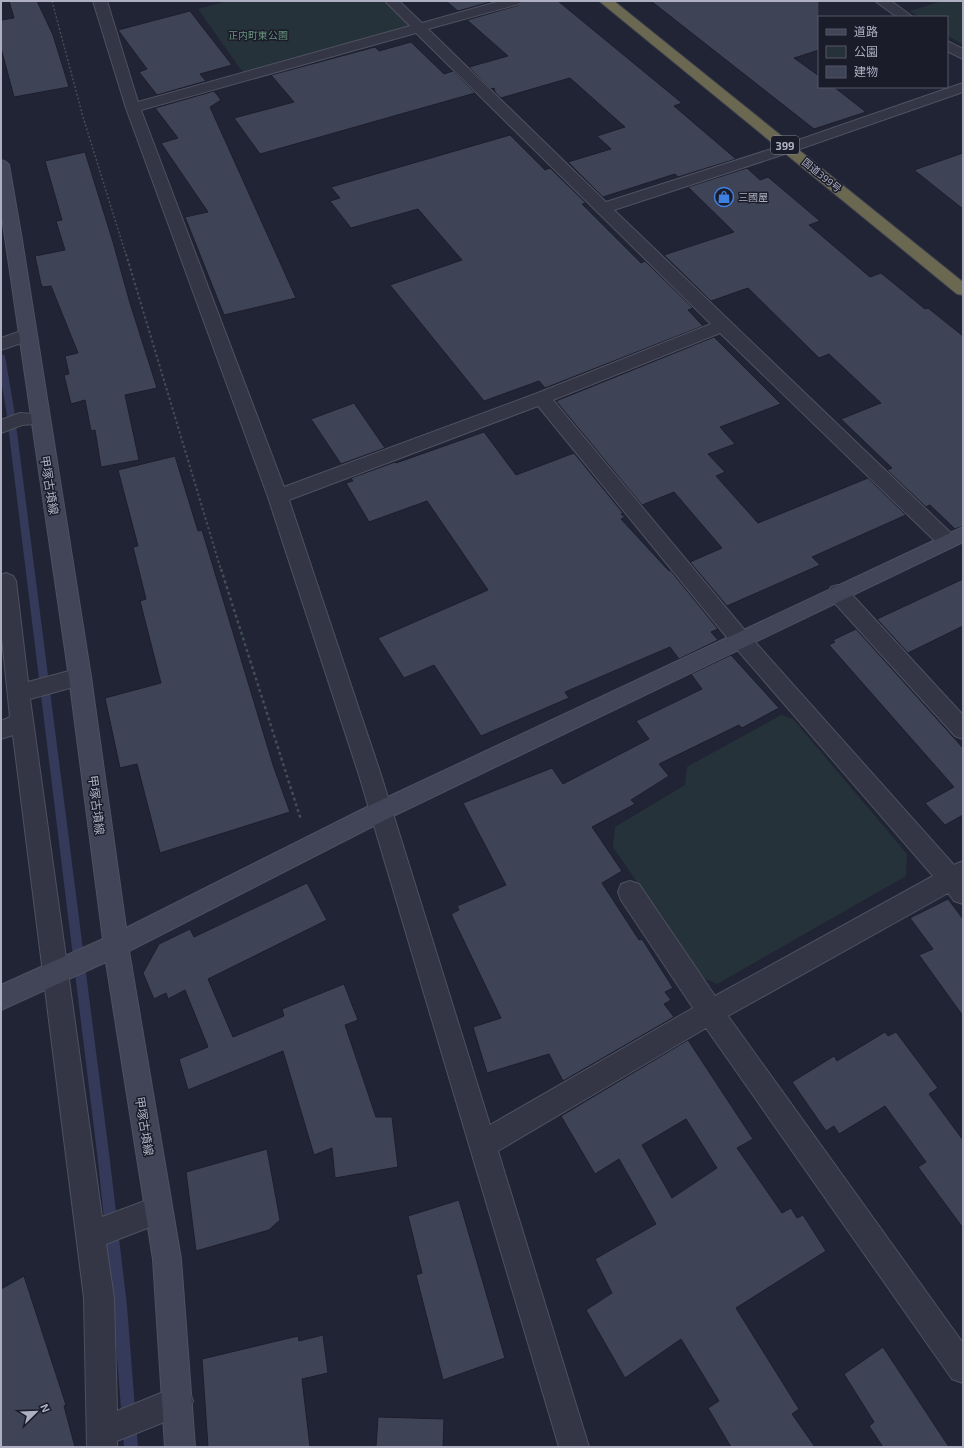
<svg xmlns="http://www.w3.org/2000/svg" width="964" height="1448" font-family="'Exo 2','Noto Sans JP',sans-serif">
<style>
.green{fill:#263239}
.lines{fill:none;stroke-linecap:round;stroke-linejoin:round}
.stream{fill:#353a5b;fill-rule:evenodd}
.building{fill:#3f4356;stroke:#1c1e2c;fill-rule:evenodd}
.street-casing{stroke:#4e5160;stroke-width:2}
.secondary-casing{stroke:#4e5160;stroke-width:2}
.highway-casing{stroke:#3c3e4d;stroke-width:2}
.path-far2{stroke:#424e55;stroke-width:1.5;stroke-dasharray:2 2;stroke-linecap:butt}
.path-far1{stroke:#424e55;stroke-width:2;stroke-dasharray:2.5 2.5;stroke-linecap:butt}
.path{stroke:#424e55;stroke-width:2.5;stroke-dasharray:3 3;stroke-linecap:butt}
.street{fill:#343645;fill-rule:evenodd}
.secondary{fill:#424458;fill-rule:evenodd}
.highway{fill:#6b6851;fill-rule:evenodd}
.labels{text-anchor:middle;dominant-baseline:central;stroke-width:3;stroke-linejoin:round;paint-order:stroke}
.far-park-label{font-size:10px;fill:#68917c;stroke:#1a1c2a}
.far-street-label{font-size:10px;fill:#aeb0c2;stroke:#1a1c2a}
.far-poi-label{font-size:10px;fill:#aeb0c2;stroke:#1a1c2a;text-anchor:start}
.shield{fill:#1a1c2a;stroke:#828494;stroke-width:1}
.shield-label{font-size:11px;font-weight:bold;fill:#aeb0c2}
.street-label{font-size:12px;fill:#aeb0c2;stroke:#1a1c2a}
</style>
<rect width="100%" height="100%" fill="#212435"/>
<!-- green -->
<path class="green" d="M228,1H389L416,26L244,74L198,9Z
M942,1H963V45L947,35V17H919L910,11Z
M781,715L793,719L907,854L906,876L717,984L703,978L613,847L615,827L685,785L687,767Z"/>
<g class="lines">
<!-- stream -->
<path class="stream" d="M1,353L5,356L14,409L110,1161L127,1306L138,1447H124L113,1306L98,1161L6,409L1,380Z"/>
</g>
<!-- building -->
<path class="building" d="M9,1H37L53,35L69,87L14,97L1,48V20L14,18Z
M446,1H494L458,11Z
M522,1H558L682,103L674,106L736,159L678,177L675,174L603,197L568,162L611,149L597,136L625,127L570,78L501,98L495,92L494,88L491,89L469,67L508,56L467,20L519,5Z
M651,1H819V50L794,58L819,76V87H834L866,112L814,129Z
M190,11L232,65L200,74L206,81L157,95L139,72L147,69L118,30Z
M411,42L444,74L453,71L475,93L260,154L234,118L294,102L271,75L375,47L379,51Z
M214,91L221,100L210,107L296,298L224,315L185,217L208,212L161,143L178,138L155,108Z
M510,135L545,170L550,168L586,203L582,204L641,263L645,261L693,308L688,310L703,326L545,388L539,381L484,401L390,285L462,260L418,209L351,228L330,201L340,198L331,187Z
M85,152L113,242L130,303L157,388L125,395L139,460L101,467L95,430L91,431L85,400L71,404L64,375L69,374L65,356L78,353L51,286L43,287L41,284L35,256L65,250L56,221L62,220L45,161Z
M963,153V209L914,170Z
M747,168L760,180L768,177L820,221L809,225L870,277L881,273L925,309L928,308L963,336V526L955,529L930,505L926,507L887,470L892,468L841,419L881,403L829,354L819,358L748,288L711,301L664,255L734,232L688,187Z
M714,337L781,404L720,427L735,444L708,454L725,472L716,476L758,523L868,478L906,515L812,557L820,565L727,606L690,562L722,548L674,492L642,505L556,401Z
M354,403L385,448L341,464L311,419Z
M484,432L516,475L574,453L623,513L621,514L625,517L621,519L669,571L670,570L718,629L711,632L718,640L679,659L670,647L565,692L569,698L481,736L434,665L404,678L378,638L488,590L427,501L369,522L346,483L353,481L351,478L395,462L396,463Z
M175,456L198,531L202,530L274,768L290,812L160,853L137,764L120,768L105,698L161,683L140,601L146,599L133,547L138,546L118,470Z
M963,579V626L908,653L877,619Z
M856,629L963,748V815L945,825L925,803L954,787L829,645L835,642L833,640Z
M731,655L779,708L742,728L739,725L659,764L669,776L631,800L635,804L592,827L622,871L602,883L639,940L642,939L673,988L665,992L671,1000L664,1004L674,1017L563,1081L549,1054L487,1073L473,1027L501,1018L451,914L459,910L457,906L506,885L463,803L552,768L563,784L649,739L636,721L702,689L691,674Z
M307,883L327,920L208,979L233,1037L284,1016L282,1009L344,984L358,1020L345,1025L376,1117H392L398,1167L335,1178L332,1148L314,1155L283,1051L188,1090L179,1059L208,1047L185,990L168,999L166,993L154,999L143,973L159,944L190,929L194,937Z
M948,899L963,919V1016L919,955L933,949L910,918Z
M885,1032L888,1036L896,1032L938,1088L929,1094L963,1140V1228L918,1167L926,1162L885,1106L839,1134L834,1126L826,1131L792,1082L834,1056L837,1061Z
M688,1040L753,1139L737,1148L782,1213L791,1208L797,1218L803,1215L826,1251L736,1308L799,1409L792,1414L815,1447H731L708,1408L719,1401L681,1339L625,1378L586,1310L612,1293L595,1259L656,1224L619,1159L595,1174L561,1116ZM686,1119L717,1168L672,1198L642,1145Z
M267,1149L280,1220L269,1230L196,1251L186,1172Z
M459,1200L505,1358L443,1380L416,1275L422,1273L408,1216Z
M24,1276L66,1405L64,1406L75,1447H1V1289Z
M323,1335L328,1373L302,1379L310,1447H208L202,1359L298,1336L299,1341Z
M883,1347L949,1447H883L869,1426L874,1422L844,1374Z
M378,1417L444,1419L443,1447H376Z"/>
<g class="lines">
<!-- street casing -->
<g class="street-casing">
<path id="street" d="M93,1H107L138,102L410,26L385,1H399L422,23L500,1H521L519,4L428,29L606,202L784,145L963,83V92L794,151L614,210L954,536L957,541L954,546L947,548L940,546L720,333L553,400L748,634L954,865L963,861V904L954,901L948,893L728,1016L963,1343V1383L952,1379L706,1028L498,1151L589,1447H559L359,775L268,497L126,108ZM416,33L711,324L535,394L284,487L141,110ZM538,406L734,646L933,876L715,996L639,884L630,881L621,884L618,892L621,900L693,1008L490,1125L381,775L289,500Z
M875,1H891L913,17H897Z
M947,41L963,49V59L947,51Z
M27,329L33,331L36,335L33,339L1,350V338Z
M20,413L46,415L49,419L46,423L22,425L1,433V420Z
M6,573L13,576L16,581L28,682L80,668L88,671L91,677L88,683L30,699L102,1217L158,1196L168,1200L172,1210L168,1220L106,1244L114,1298L117,1411L178,1386L189,1390L193,1401L189,1412L117,1441V1447H87L84,1298L13,735L1,739V721L10,717L1,629V575Z
M838,585L845,587L963,715V739L955,736L831,599L828,593L831,587Z"/>
</g>
<!-- secondary casing -->
<g class="secondary-casing">
<path id="secondary" d="M1,160L6,162L9,165L22,240L91,677L126,928L373,804L963,527V542L389,818L129,951L181,1259L195,1447H165L153,1259L106,962L1,1010V985L103,939L69,677L1,210Z"/>
</g>
<!-- highway casing -->
<g class="highway-casing">
<path id="highway" d="M599,1H614L963,282V295L957,294Z"/>
</g>
<!-- path-far2 -->
<path class="path-far2" d="M52,1L83,117L126,255"/>
<!-- path-far1 -->
<path class="path-far1" d="M126,254L221,570"/>
<!-- path -->
<path class="path" d="M221,569L301,820"/>
<!-- street -->
<use href="#street" class="street"/>
<!-- secondary -->
<use href="#secondary" class="secondary"/>
<!-- highway -->
<use href="#highway" class="highway"/>
</g>
<!-- icons -->
<defs>
<g id="shop-ring" transform="scale(1)"><circle r="9.5" fill="#1a1c2a" stroke="#3f7fe0" stroke-width="1.5"/><path d="M-5-2.5h2.3a2.7 3.5 0 0 1 5.4 0H5L5.5 6h-11ZM-1.5-2.5h3a1.5 2.3 0 0 0-3 0Z" fill="#3f7fe0"/></g>
</defs>
<g fill-rule="evenodd">
<use href="#shop-ring" x="724" y="197"/>
</g>
<g class="labels">
<!-- far-park labels -->
<g class="far-park-label">
<text x="258" y="35">正内町東公園</text>
</g>
<!-- far-street labels -->
<g class="far-street-label">
<text transform="translate(822 175) rotate(39)">国道399号</text>
</g>
<!-- far-poi labels -->
<g class="far-poi-label">
<text x="738" y="197">三國屋</text>
</g>
<!-- shield labels -->
<rect class="shield" x="771" y="136" width="28" height="18" rx="3"/>
<g class="shield-label">
<text x="785" y="145">399</text>
</g>
<!-- street labels -->
<g class="street-label">
<text transform="translate(50 485) rotate(81)">甲塚古墳線</text>
<text transform="translate(97 805) rotate(83)">甲塚古墳線</text>
<text transform="translate(145 1126) rotate(81)">甲塚古墳線</text>
</g>
</g>
<!-- border -->
<rect width="964" height="1448" fill="none" stroke="#aeb0c2" stroke-width="4"/>
<!-- legend -->
<rect x="818" y="16" width="130" height="72" fill="#1a1c2a" stroke="#555767"/>
<rect x="826" y="29" width="20" height="6" fill="#424458" stroke="#555767"/>
<text x="854" y="36" font-size="12" fill="#aeb0c2">道路</text>
<rect x="826" y="46" width="20" height="12" fill="#263239" stroke="#555767"/>
<text x="854" y="56" font-size="12" fill="#aeb0c2">公園</text>
<rect x="826" y="66" width="20" height="12" fill="#3f4356" stroke="#555767"/>
<text x="854" y="76" font-size="12" fill="#aeb0c2">建物</text>
<!-- north arrow -->
<g transform="translate(36 1412) rotate(67)" stroke="#1a1c2a" stroke-width="3" paint-order="stroke">
<path d="M0-3L7 15L0 10L-7 15Z" fill="#aeb0c2"/>
<text y="-6" font-size="11" font-weight="bold" text-anchor="middle" fill="#aeb0c2">N</text>
</g>
</svg>
